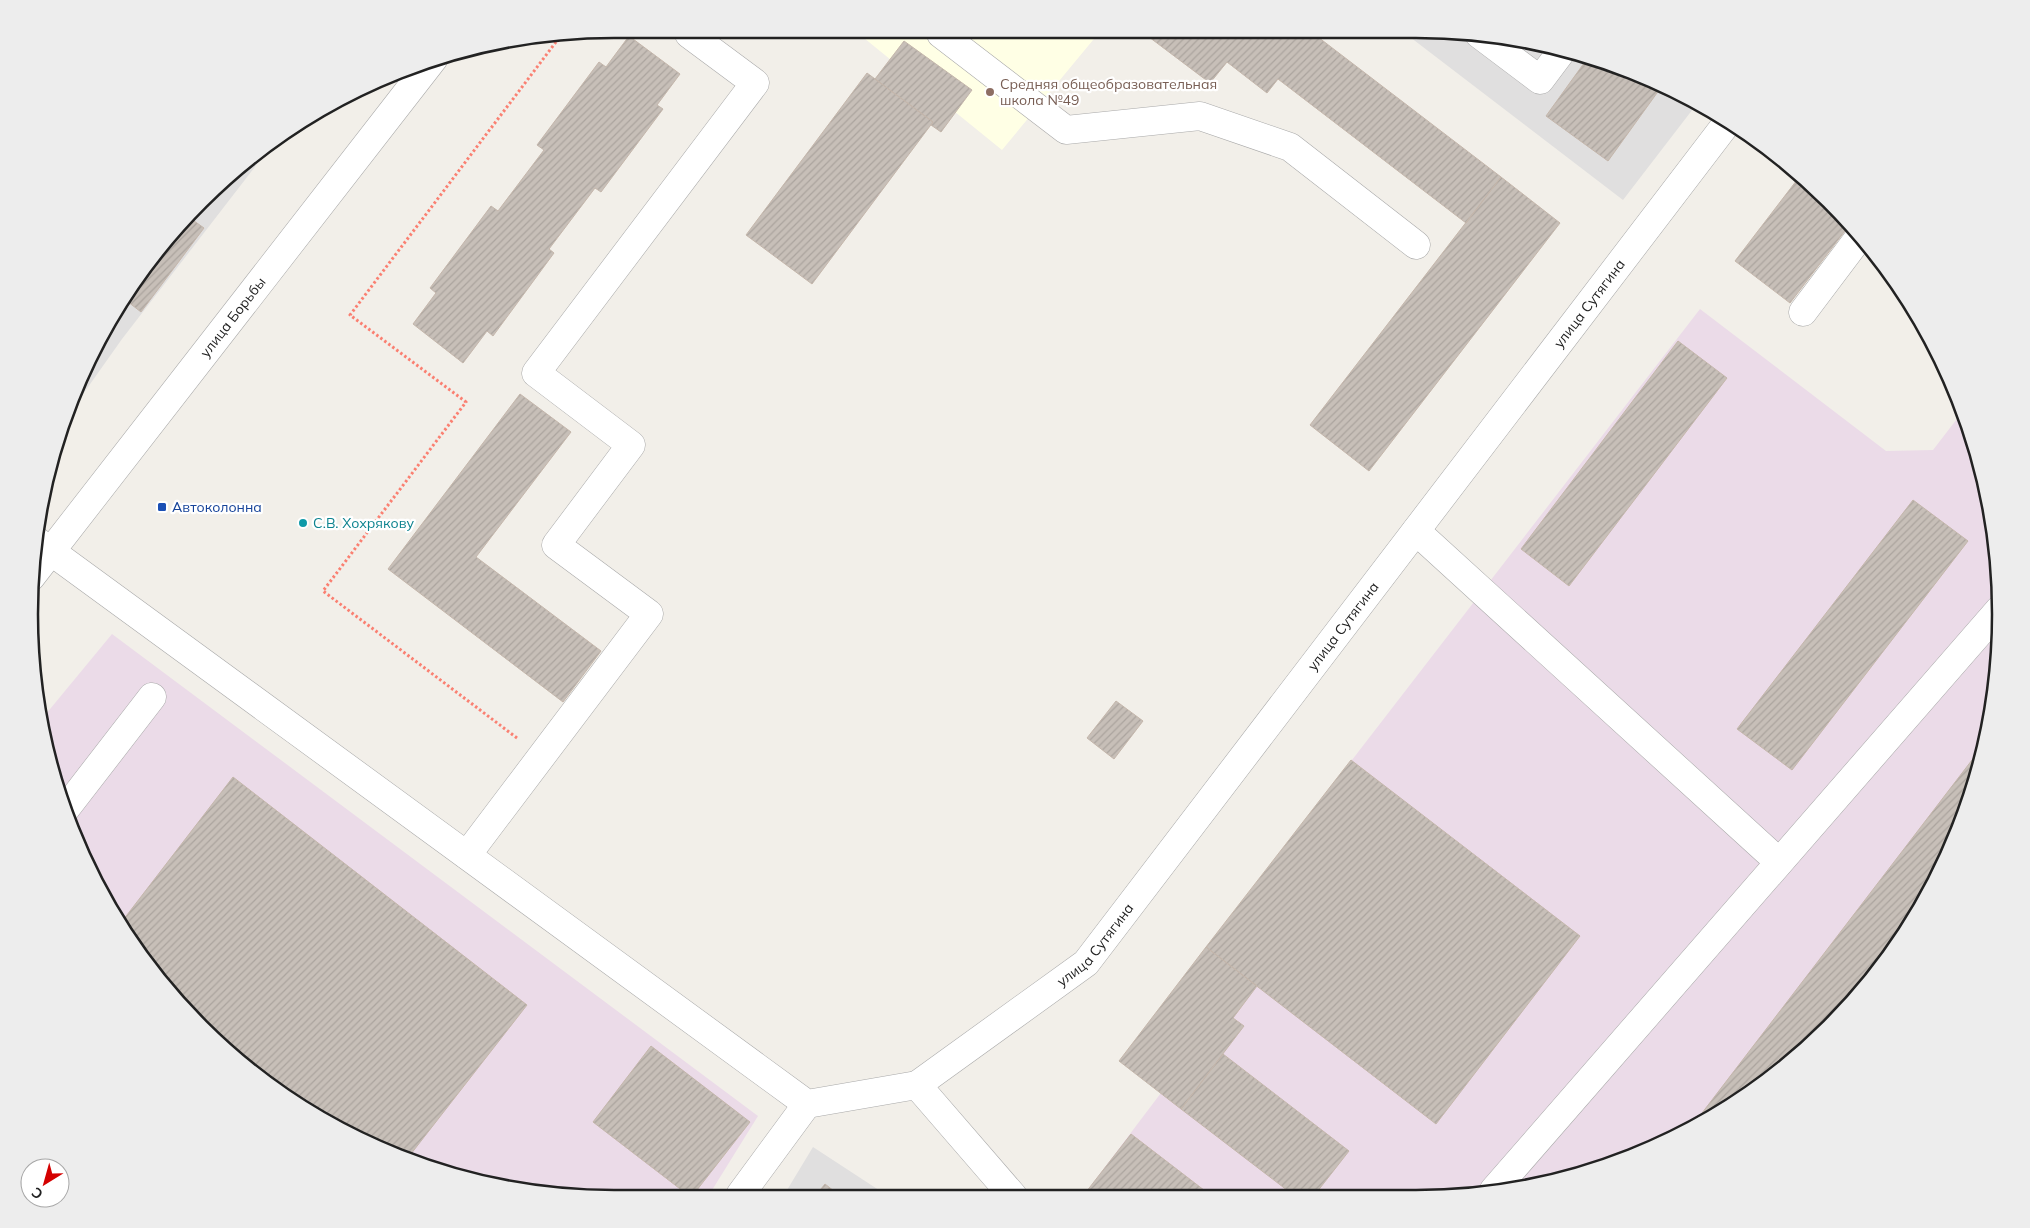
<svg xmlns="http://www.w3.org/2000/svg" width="2030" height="1228" font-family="Mulish,sans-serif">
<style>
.residential{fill:#e0dfdf}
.industrial{fill:#ebdbe8}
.education{fill:#ffffe5}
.building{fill:url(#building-hatch);stroke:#c4b6ab}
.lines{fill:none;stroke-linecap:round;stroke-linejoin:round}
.minor-casing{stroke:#a9a9a9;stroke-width:29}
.path{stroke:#fa8072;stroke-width:3;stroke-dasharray:2.5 2.5;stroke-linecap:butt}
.minor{stroke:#fff;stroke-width:28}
.education-dot{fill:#8d6e63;stroke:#fff;stroke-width:2}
.transit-dot{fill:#1a4fb4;stroke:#fff;stroke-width:2}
.culture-dot{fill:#0f9aa8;stroke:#fff;stroke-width:2}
.labels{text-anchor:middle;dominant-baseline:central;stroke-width:4.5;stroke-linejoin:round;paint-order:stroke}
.education-label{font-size:14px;fill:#785e54;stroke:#fff;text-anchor:start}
.street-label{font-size:14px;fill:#222;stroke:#fff}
.transit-label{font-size:14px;fill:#164399;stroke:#fff;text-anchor:start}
.culture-label{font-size:14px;fill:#0d838f;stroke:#fff;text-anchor:start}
.rim{fill:none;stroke:#222;stroke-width:2.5}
</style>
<defs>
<pattern id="building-hatch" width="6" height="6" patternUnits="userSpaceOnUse" patternTransform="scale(1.25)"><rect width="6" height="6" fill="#c7bfb8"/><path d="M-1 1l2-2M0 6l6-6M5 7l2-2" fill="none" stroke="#aba49e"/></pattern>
</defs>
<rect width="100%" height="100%" fill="#f2efe9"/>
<!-- residential -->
<path class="residential" d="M1406,34H1492L1640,73L1696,105L1623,200Z
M278,137L122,339L59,428L128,289L200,200L258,150Z
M813,1147L888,1196L784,1195Z"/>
<!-- industrial -->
<path class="industrial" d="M1700,309L1886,451L1933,450L1963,411L1970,426L1996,537L2000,652L1981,765L1941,873L1880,970L1802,1054L1708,1121L1604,1168L1455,1198L1083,1196L1170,1081L1129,1049Z
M112,634L758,1116L709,1195L538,1194L390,1155L258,1078L200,1028L128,939L60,802L41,720Z"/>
<!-- education -->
<path class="education" d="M859,34H1098L1002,150Z"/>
<!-- building -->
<path class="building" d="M1145,34H1314L1501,177L1466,223L1278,79L1267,93L1227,62L1210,83Z
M629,36L680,74L657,105L663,109L601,192L595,188L549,249L554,253L493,336L487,331L463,363L413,324L436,293L430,288L491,206L498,211L544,150L537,145L599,62L606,67Z
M904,41L972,90L941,132L931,125L933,122L875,79Z
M1587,59L1640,73L1662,86L1608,161L1546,116Z
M867,73L933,122L812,284L746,235Z
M1800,176L1851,223L1790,303L1735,261Z
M1501,177L1560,223L1369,471L1310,425Z
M187,216L204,228L141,312L123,298L128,289Z
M1678,341L1727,378L1569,586L1521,549Z
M520,394L571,432L476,557L601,651L563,702L388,569Z
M68,409L74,413L58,434L60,426Z
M1913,500L1968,541L1792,770L1737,729Z
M1116,701L1143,721L1114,759L1087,738Z
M1985,743L1981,765L1941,873L1880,970L1802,1054L1708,1121L1689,1130Z
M1351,760L1580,936L1436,1124L1206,947Z
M233,777L527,1005L407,1159L390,1155L258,1078L200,1028L128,939L120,924Z
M1206,947L1257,986L1233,1018L1244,1026L1181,1109L1119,1061Z
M651,1046L750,1122L693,1195H688L593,1122Z
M1223,1054L1349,1151L1313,1197H1296L1181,1109Z
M1131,1134L1213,1197L1083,1196Z
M825,1184L839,1195H816Z"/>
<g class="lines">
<!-- minor casing -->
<g class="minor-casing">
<g id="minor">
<path d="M941,34L1066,130L1200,116L1290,147L1416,245"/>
<path d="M1479,34L1540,80L1561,52"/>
<path d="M1803,312L1861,235"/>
<path d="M1416,531L1779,862"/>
<path d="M34,539L807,1104L917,1085L1013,1196"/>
<path id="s1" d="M31,577L434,58"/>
<path d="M64,811L152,697"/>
<path d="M467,855L649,614L556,545L631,445L536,373L755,83L689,34"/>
<path id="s2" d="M917,1085L1086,963L1727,123"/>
<path d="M1494,1190L1999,610"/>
<path d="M740,1195L807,1104"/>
</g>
</g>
<!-- path -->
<path class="path" d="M517,738L323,591L466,402L350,315L562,34"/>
<!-- minor -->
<use href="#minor" class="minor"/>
</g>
<!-- markers -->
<circle class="education-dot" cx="990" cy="92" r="5"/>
<rect class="transit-dot" x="157" y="502" width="10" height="10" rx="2.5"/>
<circle class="culture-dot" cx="303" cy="523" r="5"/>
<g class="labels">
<!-- education labels -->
<g class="education-label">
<text x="1000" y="84">Средняя общеобразовательная<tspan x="1000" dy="16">школа №49</tspan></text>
</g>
<!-- street labels -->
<g class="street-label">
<text stroke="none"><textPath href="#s2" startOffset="1038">улица Сутягина</textPath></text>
<text stroke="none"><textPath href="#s1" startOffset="329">улица Борьбы</textPath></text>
<text stroke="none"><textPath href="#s2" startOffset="632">улица Сутягина</textPath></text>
<text stroke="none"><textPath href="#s2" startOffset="228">улица Сутягина</textPath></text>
</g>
<!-- transit labels -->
<g class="transit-label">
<text x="172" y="507">Автоколонна</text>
</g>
<!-- culture labels -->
<g class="culture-label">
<text x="313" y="523">С.В. Хохрякову</text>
</g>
</g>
<!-- crop -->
<path d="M0 0H2030V1228H0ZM614 38H1416A576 576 0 0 1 1992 614V614A576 576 0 0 1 1416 1190H614A576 576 0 0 1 38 614V614A576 576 0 0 1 614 38Z" fill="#ededed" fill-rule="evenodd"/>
<path class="rim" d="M614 38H1416A576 576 0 0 1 1992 614V614A576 576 0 0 1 1416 1190H614A576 576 0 0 1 38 614V614A576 576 0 0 1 614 38Z"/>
<!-- north arrow -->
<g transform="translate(45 1183) rotate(217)"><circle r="24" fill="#ffffff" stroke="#a7a7a7"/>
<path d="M0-4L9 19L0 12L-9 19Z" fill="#d40000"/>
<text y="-8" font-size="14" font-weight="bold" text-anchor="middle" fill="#222222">С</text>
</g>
</svg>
